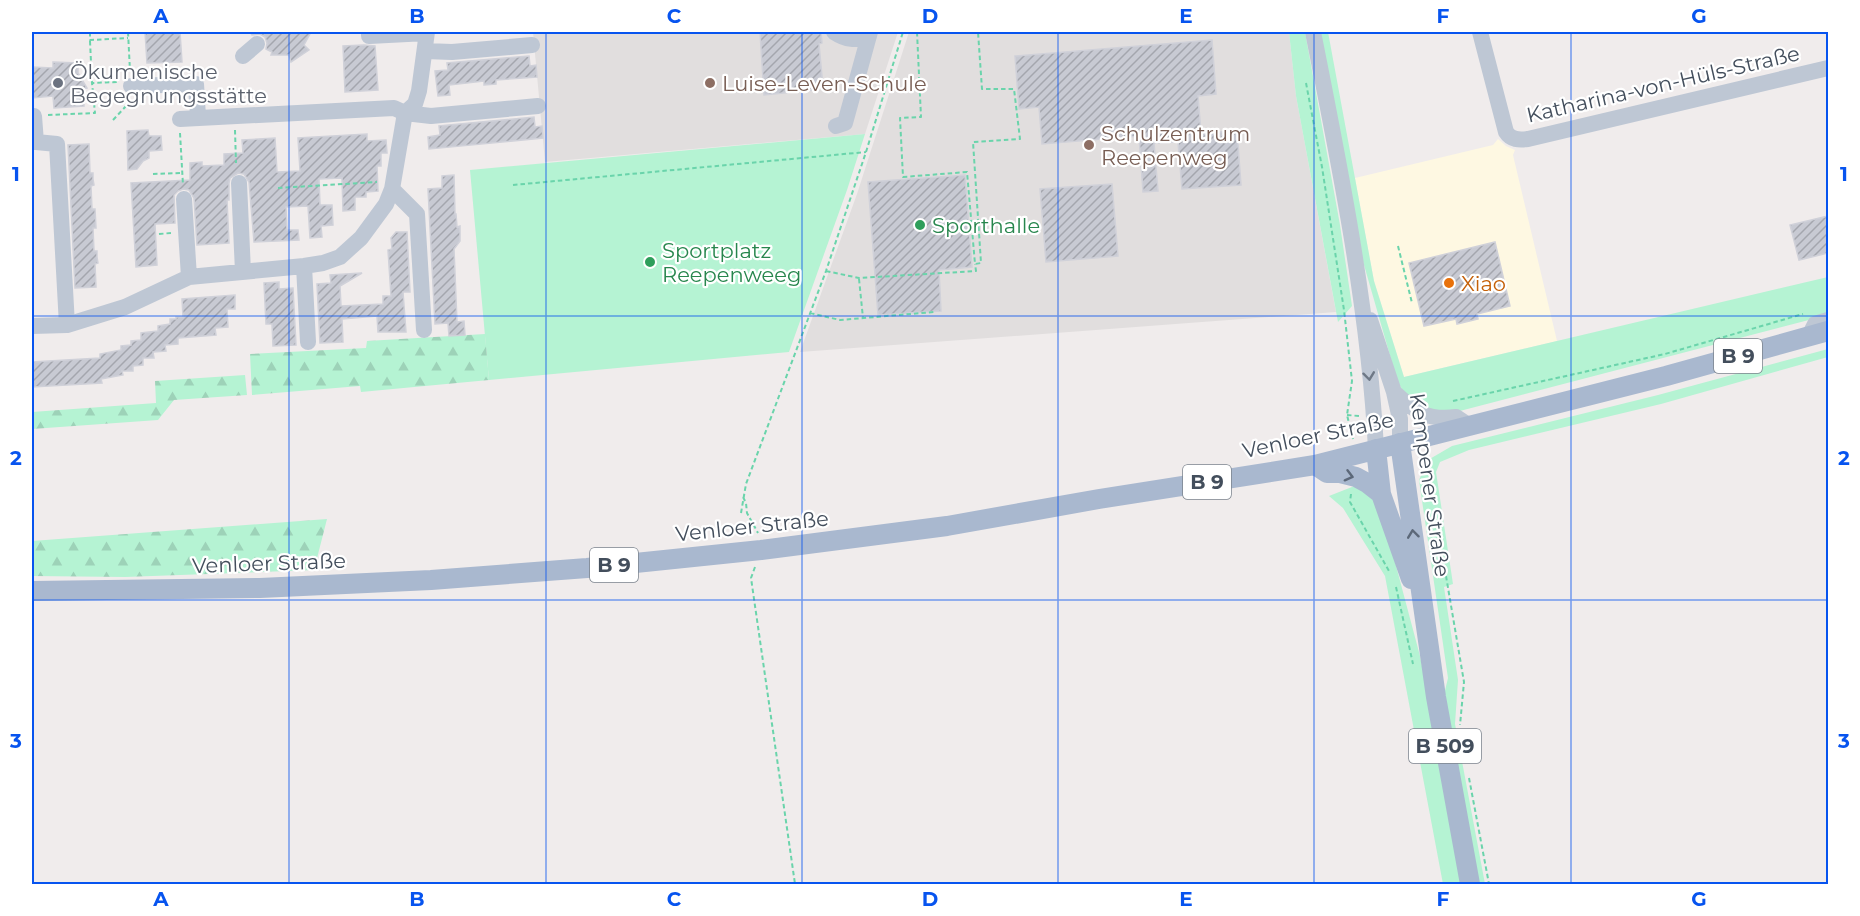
<svg xmlns="http://www.w3.org/2000/svg" width="1860" height="916" font-family="Montserrat,sans-serif">
<style>
.commercial{fill:#fef8e2}
.education{fill:#e1dede}
.green{fill:#b5f3d3}
.forest{fill:url(#forest-firs)}
.building{fill:url(#building-hatch);stroke:#d0d1d9;stroke-width:1.5}
.lines{fill:none;stroke-linecap:round;stroke-linejoin:round}
.path{stroke:#6ad4ab;stroke-width:2;stroke-dasharray:4.5 3;stroke-linecap:butt}
.minor{stroke:#bec7d4;stroke-width:16}
.major{stroke:#a9b8cf;stroke-width:20}
.oneway{stroke:#6e7886}
.oneway2{stroke:#5c6879}
.grid{fill:none;stroke:#0754ef;stroke-width:1.5;stroke-opacity:0.55}
.worship-dot{fill:#6b7280;stroke:#fff;stroke-width:2}
.education-dot{fill:#8d6e63;stroke:#fff;stroke-width:2}
.leisure-dot{fill:#2e9e5b;stroke:#fff;stroke-width:2}
.food-dot{fill:#e8710a;stroke:#fff;stroke-width:2}
.labels{text-anchor:middle;dominant-baseline:central;stroke-width:4.5;stroke-linejoin:round;paint-order:stroke}
.shield{fill:#fff;stroke:#7b838d;stroke-width:1.5}
.shield-label{font-size:20px;font-weight:bold;fill:#434e5c}
.worship-label{font-size:21px;fill:#5b616d;stroke:#fff;text-anchor:start}
.education-label{font-size:21px;fill:#785e54;stroke:#fff;text-anchor:start}
.street-label{font-size:21px;fill:#434e5c;stroke:#fff}
.leisure-label{font-size:21px;fill:#27864d;stroke:#fff;text-anchor:start}
.food-label{font-size:21px;fill:#c56008;stroke:#fff;text-anchor:start}
.neatline{fill:none;stroke:#0754ef;stroke-width:2}
.grid-label{font-size:20px;text-anchor:middle;font-weight:bold;fill:#0754ef}
</style>
<defs>
<pattern id="forest-firs" width="22" height="20" patternUnits="userSpaceOnUse" patternTransform="scale(1.5)"><rect width="22" height="20" fill="#b5f3d3"/><path d="M5 1l3.5 6h-7zM16 11l3.5 6h-7z" fill="#9dd2b8"/></pattern>
<pattern id="building-hatch" width="6" height="6" patternUnits="userSpaceOnUse" patternTransform="scale(1.5)"><rect width="6" height="6" fill="#c8cad3"/><path d="M-1 1l2-2M0 6l6-6M5 7l2-2" fill="none" stroke="#a4a6ae"/></pattern>
</defs>
<rect width="100%" height="100%" fill="#f0ecec"/>
<!-- commercial -->
<path class="commercial" d="M1498,139L1506,146L1515,150L1513,155L1557,341L1404,377L1374,281L1355,178L1493,145Z"/>
<!-- education -->
<path class="education" d="M533,32H898L865,134L545,162Z
M909,32H1289L1296,96L1336,312L800,352L857,194Z"/>
<!-- green -->
<path class="green" d="M1289,32H1305L1340,225L1352,306L1338,322L1296,96Z
M1319,32H1328L1374,281L1404,377L1828,277V315L1456,412L1439,414L1406,397L1397,380L1360,251Z
M865,134L847,190L789,352L489,380L470,170Z
M1828,349V357L1661,404L1469,450L1440,462L1436,472L1453,584L1444,587L1458,680L1455,724L1485,884H1477L1443,699L1448,678L1419,480L1428,460L1452,446L1658,395Z
M1357,485L1370,494L1382,513L1420,656L1464,884H1443L1385,576L1343,508L1329,496Z"/>
<!-- forest -->
<path class="forest" d="M485,334L489,380L361,392L360,386L252,395L250,354L366,348L367,341Z
M245,375L247,395L174,400L158,420L32,429V412L156,403L155,381Z
M327,519L314,570L125,577L32,576V541Z"/>
<!-- building -->
<path class="building" d="M145,32H180L182,62L147,63Z
M250,32H311L304,45L309,50L291,62L289,55H271L272,52L266,49L267,43L265,37L260,34L252,35Z
M760,32H821L822,43L819,44L823,87L813,88V90L764,95Z
M1212,40L1216,94L1198,96L1201,133L1237,131L1241,185L1182,189L1178,142L1154,143L1158,191L1143,192L1139,136L1042,144L1039,107L1019,109L1015,56Z
M364,45L375,46L378,90L345,92L343,46Z
M529,56L530,66L536,65L537,77L496,80V84L484,85V81L449,85L450,95L438,96L435,71L448,70L447,63Z
M53,62L78,63V73L87,88L83,89L84,106L54,108L53,96L32,98V67L53,68Z
M534,117L535,127L542,126L543,138L429,149L428,137L440,135L439,126Z
M148,130L149,136H161L162,150L149,151V158L143,161L137,169L128,170L127,131Z
M367,134V141L386,140L387,153H381V166H377L378,191L366,192V197H355V210L343,211L342,178L319,179L320,205H332L333,225L321,226L322,237L310,238L308,206L286,207L287,230H298L299,240L254,242L249,182L244,174L238,173L230,178L229,183V200H227L229,243L197,245L194,198L189,190L183,189L178,191L174,195L175,223L155,224L157,265L136,267L131,183L190,180V163L202,162V166L224,165V154L243,153L242,140L275,138L277,172L300,171L298,138Z
M89,144L90,173H93V179L94,185L91,186L92,209H95L96,228H93L94,251H97V257L98,263L95,264L96,287L75,288L68,145Z
M454,175L455,214H456L457,227L460,226V241L454,249L457,322L464,321L465,335L449,336L448,323L435,324L428,189L442,188V176Z
M965,175L972,267L939,270L941,311L878,315L868,182Z
M1112,184L1118,256L1046,262L1040,189Z
M1828,216V253L1799,260L1790,225Z
M396,232H407L410,292H403L406,332H378L377,316L342,319L343,342L320,343L317,284L331,283L330,275L362,273L340,286L341,306L383,304V296H391L388,250L392,249L391,238Z
M1495,242L1510,306L1477,314L1478,319L1457,324L1456,319L1424,326L1409,263Z
M279,282V289L293,288L296,345L273,346L272,324H266L264,283Z
M235,295V309H227L228,327L215,328L216,335L178,338V344L165,345L166,351L153,352L154,358H143V365L133,366V371H122L123,375L101,379L102,383L32,387V362L100,358V354L121,350V346L131,345V341L141,340V333L158,331V326L170,324V319H176V317H183L182,299Z"/>
<g class="lines">
<!-- path -->
<path class="path" d="M90,32V40L128,38
M128,32L130,71
M917,32L921,117L900,118L903,177L967,172L975,264L981,263L973,142L1020,139L1014,89H982L978,32
M90,41L92,83
M1306,83L1322,167L1344,310L1352,381L1347,415L1353,439
M48,115L95,113L92,83L118,82
M113,120L128,104V102
M235,130L236,163
M180,133L183,185
M153,174L183,173
M513,185L866,152
M278,188L377,182
M159,234L171,233
M1398,246L1412,303
M826,271L859,278L976,271L975,264
M859,279L863,318
M810,313L840,320L934,312
M1453,401L1665,354L1803,314
M1347,415L1359,416
M1351,494L1350,502L1389,571
M743,497L746,503L747,513L758,533
M741,513L746,484L826,271L866,152L903,32
M755,567L751,578L795,884
M1446,576L1464,682L1460,725
M1396,587L1413,664
M1469,778L1489,884"/>
<!-- minor -->
<path class="minor" d="M369,32V36L427,33
M834,32C846,40 856,41 869,36
M1313,32C1340,167 1369,311 1376,449
M1480,32L1506,132C1511,140 1519,140 1528,139L1828,68
M425,51L452,52L532,45
M243,56L257,44
M131,86L196,84L198,117
M180,119L394,108L405,113L431,116L538,106
M836,126L845,123L870,32
M32,142H36L34,116
M36,142L57,144L67,325
M239,183L243,272
M392,189L417,214L424,330
M184,199L189,277
M304,266L308,342
M1370,320L1394,392L1400,419V443
M32,326L67,325L125,307L189,277L304,266L323,263L340,257L361,238L386,204L392,189L405,113L415,104L419,91L427,32
M1809,336L1815,324L1828,320
M1394,392C1414,411 1427,421 1456,417L1468,425"/>
<!-- major -->
<path class="major" d="M1400,443L1436,697L1470,884
M1376,449L1381,494L1411,579
M1315,465L1327,473H1340L1356,477L1367,483L1381,494
M32,591L260,588L431,580L587,568L761,550L947,526L1099,499L1315,465L1666,376L1828,331"/>
</g>
<!-- one-way arrows -->
<defs><path id="oneway-chevron" d="M-2-3.5L2.5 0L-2 3.5" fill="none" stroke-width="1.6" stroke-linecap="round" stroke-linejoin="round" transform="scale(1.5)"/></defs>
<use class="oneway" href="#oneway-chevron" transform="translate(1369 376) rotate(83)"/>
<g class="oneway2">
<use href="#oneway-chevron" transform="translate(1349 476) rotate(15)"/>
<use href="#oneway-chevron" transform="translate(1413 534) rotate(-97)"/>
</g>
<!-- grid -->
<path class="grid" d="M289,32V884M546,32V884M802,32V884M1058,32V884M1314,32V884M1571,32V884M32,316H1828M32,600H1828"/>
<!-- markers -->
<circle class="worship-dot" cx="58" cy="83" r="6"/>
<g class="education-dot">
<circle cx="710" cy="83" r="6"/>
<circle cx="1089" cy="145" r="6"/>
</g>
<g class="leisure-dot">
<circle cx="920" cy="225" r="6"/>
<circle cx="650" cy="262" r="6"/>
</g>
<circle class="food-dot" cx="1449" cy="283" r="6"/>
<g class="labels">
<!-- shield labels -->
<g class="shield">
<rect x="1714" y="339" width="48" height="34" rx="4.5"/>
<rect x="1183" y="465" width="48" height="34" rx="4.5"/>
<rect x="590" y="548" width="48" height="34" rx="4.5"/>
<rect x="1409" y="729" width="72" height="34" rx="4.5"/>
</g>
<g class="shield-label">
<text x="1738" y="356">B 9</text>
<text x="1207" y="482">B 9</text>
<text x="614" y="565">B 9</text>
<text x="1445" y="746">B 509</text>
</g>
<!-- worship labels -->
<g class="worship-label">
<text x="70" y="71">Ökumenische<tspan x="70" dy="24">Begegnungsstätte</tspan></text>
</g>
<!-- education labels -->
<g class="education-label">
<text x="722" y="83">Luise-Leven-Schule</text>
<text x="1101" y="133">Schulzentrum<tspan x="1101" dy="24">Reepenweg</tspan></text>
</g>
<!-- street labels -->
<g class="street-label">
<text transform="translate(1663 84) rotate(-13)">Katharina-von-Hüls-Straße</text>
<text transform="translate(1318 435) rotate(-12)">Venloer Straße</text>
<text transform="translate(1430 485) rotate(82)">Kempener Straße</text>
<text transform="translate(752 526) rotate(-6)">Venloer Straße</text>
<text transform="translate(269 563) rotate(-2)">Venloer Straße</text>
</g>
<!-- leisure labels -->
<g class="leisure-label">
<text x="932" y="225">Sporthalle</text>
<text x="662" y="250">Sportplatz<tspan x="662" dy="24">Reepenweeg</tspan></text>
</g>
<!-- food labels -->
<g class="food-label">
<text x="1461" y="283">Xiao</text>
</g>
</g>
<!-- border -->
<rect width="1860" height="916" fill="none" stroke="#ffffff" stroke-width="66"/>
<rect x="33" y="33" width="1794" height="850" class="neatline"/>
<g class="grid-label">
<text x="161" y="23">A</text>
<text x="417" y="23">B</text>
<text x="674" y="23">C</text>
<text x="930" y="23">D</text>
<text x="1186" y="23">E</text>
<text x="1443" y="23">F</text>
<text x="1699" y="23">G</text>
<text x="16" y="181">1</text>
<text x="1844" y="181">1</text>
<text x="16" y="465">2</text>
<text x="1844" y="465">2</text>
<text x="16" y="748">3</text>
<text x="1844" y="748">3</text>
<text x="161" y="906">A</text>
<text x="417" y="906">B</text>
<text x="674" y="906">C</text>
<text x="930" y="906">D</text>
<text x="1186" y="906">E</text>
<text x="1443" y="906">F</text>
<text x="1699" y="906">G</text>
</g>
</svg>
